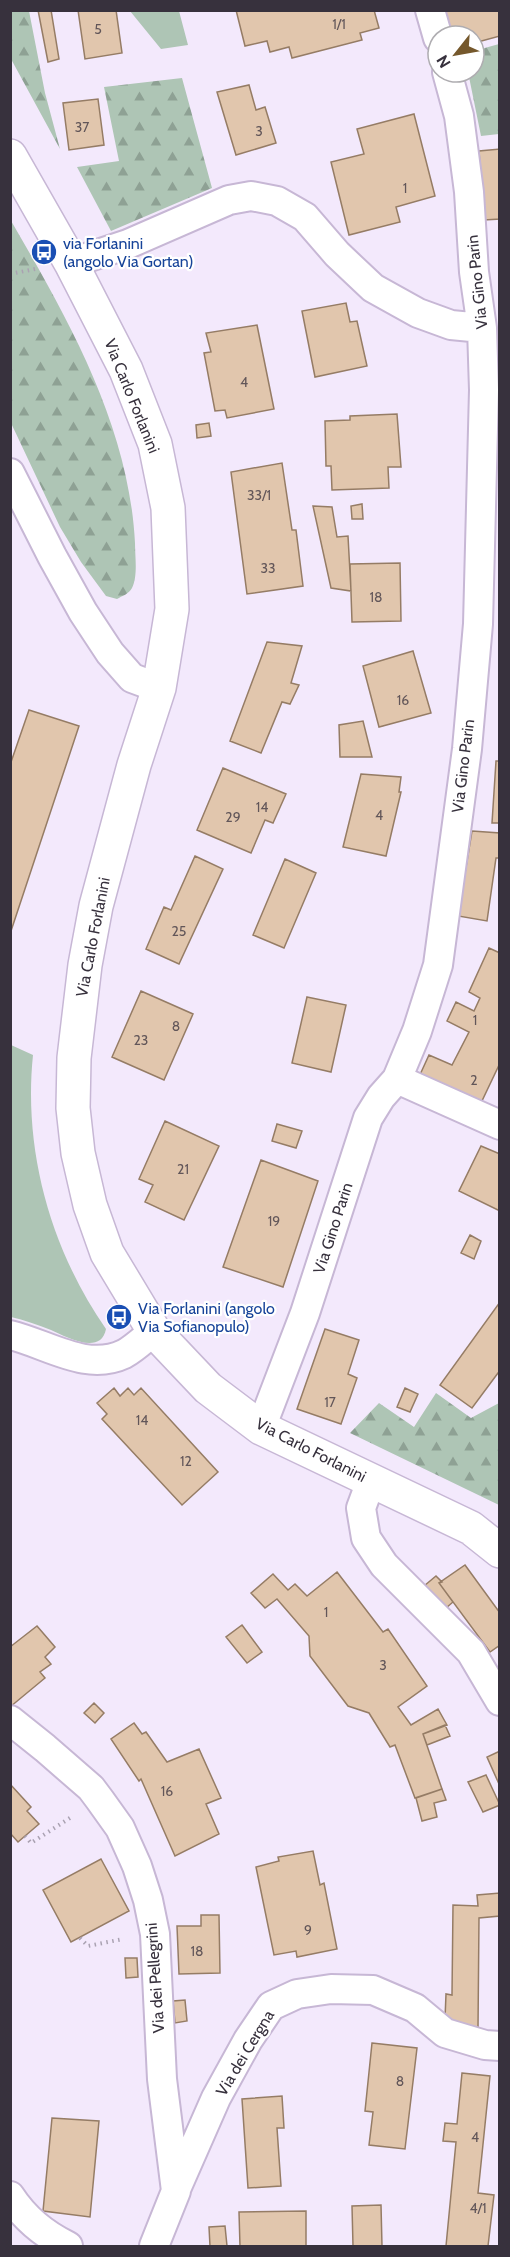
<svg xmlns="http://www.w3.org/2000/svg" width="510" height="2257" font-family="Cabin,sans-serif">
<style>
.grass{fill:#aec5b5}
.forest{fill:url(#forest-firs)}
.building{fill:#e1c6ad;stroke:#957c65;stroke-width:1.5}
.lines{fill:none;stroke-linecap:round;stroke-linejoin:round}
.minor-casing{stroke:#c7b7d5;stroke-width:32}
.secondary-casing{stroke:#c7b7d5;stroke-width:36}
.path{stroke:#aaa2b2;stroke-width:4;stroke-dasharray:1.5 4.5;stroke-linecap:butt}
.minor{stroke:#fff;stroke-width:28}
.secondary{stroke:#fff;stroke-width:33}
.labels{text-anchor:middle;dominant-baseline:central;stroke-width:4.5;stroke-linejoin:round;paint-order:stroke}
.number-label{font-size:14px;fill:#625659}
.transit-label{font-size:16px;fill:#164399;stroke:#fff;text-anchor:start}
.street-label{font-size:16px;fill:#37313d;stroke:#fff}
</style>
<defs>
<pattern id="forest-firs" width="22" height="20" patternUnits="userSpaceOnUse" patternTransform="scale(1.5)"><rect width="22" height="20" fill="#aec5b5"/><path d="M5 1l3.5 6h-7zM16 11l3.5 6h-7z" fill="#8ea194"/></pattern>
</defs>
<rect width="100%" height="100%" fill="#f3e9fc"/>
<!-- grass -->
<path class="grass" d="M130,11H179L188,45L161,49Z
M11,1045L33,1055C23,1151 51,1250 106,1329C101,1356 66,1337 51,1330C38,1325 24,1320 11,1317Z"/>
<!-- forest -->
<path class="forest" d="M10,11H29L45,93L60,149L11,59Z
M499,44V134L481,136L468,72H474V51Z
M182,78L212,188L111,231L77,167L119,161L104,87Z
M10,219C68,319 129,425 135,543C135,557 138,576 132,588C129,594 122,596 117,599L106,596L81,562L60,527L11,423Z
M436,1393L471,1418L499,1403V1505L350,1433L379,1403L414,1427Z"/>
<!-- building -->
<path class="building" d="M38,10H51L59,59L48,62Z
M78,10H116L122,53L85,59Z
M236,10H374L379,28L360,33L362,40L292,58L289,47L270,52L267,41L245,46Z
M439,10H500V36L474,43V36H447Z
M249,85L256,110L265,107L276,143L236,155L217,92Z
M98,99L104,145L69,150L63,103Z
M414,114L435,196L396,207L400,222L349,235L331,162L364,154L357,129Z
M500,149V219L484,220L479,151Z
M346,303L350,322L357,321L367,366L315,377L302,311Z
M257,325L274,409L227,418L225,410L215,411L204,353L211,352L206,333Z
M397,414L401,467H388L389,488L332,490L331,466H326L325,421L350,420V416Z
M209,423L211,436L197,438L196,425Z
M282,463L292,530H296L303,586L247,594L231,472Z
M362,504L363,519H352L351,506Z
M313,506L332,507L337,537L348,536L351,591L331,588Z
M400,563L401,621L352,622L350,564Z
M267,642L302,646L291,683L299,685L290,704L282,702L261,753L230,741Z
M413,651L431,713L379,727L363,666Z
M29,710L79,726L10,934V765Z
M363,721L372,757H340L339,725Z
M496,761H500V823H492Z
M223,768L286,794L273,823L265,820L251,853L197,830Z
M361,774L401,777L399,792H401L386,856L343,847Z
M472,831L500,833V858H496L487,921L458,916Z
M195,856L223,869L179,964L146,949L164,907L171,910Z
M285,859L316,873L284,948L253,935Z
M489,948L500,953V1063L480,1105L418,1079L429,1055L452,1065L469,1032L447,1021L456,1002L474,1011L480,998L469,992Z
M141,991L193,1014L164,1080L112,1057Z
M307,997L346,1005L331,1072L292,1063Z
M165,1121L219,1146L184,1220L145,1202L153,1185L139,1179Z
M277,1124L302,1131L296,1148L272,1141Z
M481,1146L500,1154V1211L459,1191Z
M261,1160L318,1181L283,1287L223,1267Z
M470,1235L481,1241L474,1259L461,1253Z
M500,1302V1374L498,1373L472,1408L440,1385Z
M325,1329L359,1340L348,1374L357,1378L341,1424L297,1409Z
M114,1388L120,1396L128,1388L134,1395L141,1388L218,1472L182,1505L102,1419L107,1414L97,1403Z
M405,1388L418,1394L410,1412L397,1407Z
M465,1565L500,1613V1645L490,1652L439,1583Z
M337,1572L383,1632L388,1629L427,1686L398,1707L411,1725L438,1709L447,1725L423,1734L442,1789L415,1798L395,1745L390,1747L369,1713L348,1706L310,1656L309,1636L277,1599L265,1608L251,1593L273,1574L288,1590L295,1584L307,1596Z
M436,1576L442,1582L439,1583L453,1602L446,1608L424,1586Z
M242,1625L262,1652L247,1663L226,1637Z
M37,1626L55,1647L45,1657L51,1664L40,1672L45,1678L10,1707V1647Z
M94,1703L104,1713L95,1723L84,1713Z
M134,1723L142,1734L146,1732L167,1762L199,1749L221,1798L206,1804L219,1834L175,1856L141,1779L139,1781L111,1739Z
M445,1725L450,1736L427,1745L423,1734Z
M500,1751V1784H499L487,1757Z
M486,1775L500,1805L483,1812L468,1782Z
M10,1784L31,1807L27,1811L39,1824L18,1842L10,1833Z
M442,1789L446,1800L434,1803L437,1817L422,1821L416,1798Z
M313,1851L320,1885L324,1883L337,1949L297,1957L296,1951L274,1955L256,1867L279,1861L278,1857Z
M101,1859L129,1911L71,1942L43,1890Z
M500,1893V1916L479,1918L478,2029L445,2019L446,1994L452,1995L453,1905L478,1906L477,1895Z
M201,1915H219L220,1973L179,1974L177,1926H201Z
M125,1958H137L138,1977L126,1978Z
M185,2000L187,2021L175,2023L173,2001Z
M372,2043L417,2048L405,2149L369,2145L373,2112L365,2111Z
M462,2073L490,2076L478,2193L494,2195L488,2246H446L456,2142L443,2141L445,2123L457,2124Z
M282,2096L284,2128H277L281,2186L248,2188L242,2099Z
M52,2118L99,2121L90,2217L43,2211Z
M381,2205L382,2246H353L352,2206Z
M306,2211V2246H240L239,2212Z
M225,2226L227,2246H210L209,2227Z"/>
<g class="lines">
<!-- minor casing -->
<g class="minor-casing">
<path id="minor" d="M430,10L438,38
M71,263L128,244L229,200L251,196L277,201L305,217L337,254L373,288L418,313L451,325L482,328
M10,473L52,556L83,612L110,653L132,678L159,688
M397,1079L500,1125
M10,1335C48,1344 86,1372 124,1354C135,1348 145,1338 154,1331
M261,1428L305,1313L368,1118L381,1097L397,1079L417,1031L438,965L467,749L478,624L484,390L482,328L474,272L469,192L459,116L447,72
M371,1481L361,1508L366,1538L384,1565L471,1652L500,1701
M10,1720L45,1748L91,1788L100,1800L120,1828L137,1866L148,1900L155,1934L162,2079L176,2191L154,2246
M176,2189L216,2098L248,2040L271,2006L297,1994L331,1989L373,1990L415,2008L445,2033L485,2045L500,2046
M10,2196C25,2219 43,2234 68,2246"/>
</g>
<!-- secondary casing -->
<g class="secondary-casing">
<path id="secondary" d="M10,156L71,263L126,370L155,444L168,508L172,609L159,688L134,765L96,906L85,965L74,1058L73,1108L78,1153L90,1205L107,1253L154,1331L208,1388L261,1428L471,1528L500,1551"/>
</g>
<!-- path -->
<path class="path" d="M10,274L35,269
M25,1836L31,1843L73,1816
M80,1938L88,1946L123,1939"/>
<!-- minor -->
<use href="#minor" class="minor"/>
<!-- secondary -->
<use href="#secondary" class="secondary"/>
</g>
<!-- icons -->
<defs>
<g id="bus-disc" transform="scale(1.35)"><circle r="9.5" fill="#1a4fb4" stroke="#fff"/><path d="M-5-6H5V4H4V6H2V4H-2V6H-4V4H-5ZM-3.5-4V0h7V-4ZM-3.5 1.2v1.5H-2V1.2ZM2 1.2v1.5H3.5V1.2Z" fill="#fff"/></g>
</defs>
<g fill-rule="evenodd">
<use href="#bus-disc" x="44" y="252"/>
<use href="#bus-disc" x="119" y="1317"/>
</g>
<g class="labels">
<!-- number labels -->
<g class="number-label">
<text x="339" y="24">1/1</text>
<text x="98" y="29">5</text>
<text x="82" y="127">37</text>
<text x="259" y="131">3</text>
<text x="405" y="188">1</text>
<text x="244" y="382">4</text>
<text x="259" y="495">33/1</text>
<text x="268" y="568">33</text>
<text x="376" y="597">18</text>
<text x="403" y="700">16</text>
<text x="262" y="807">14</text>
<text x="379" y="815">4</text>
<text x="233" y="817">29</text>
<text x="179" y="931">25</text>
<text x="475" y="1020">1</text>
<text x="176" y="1026">8</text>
<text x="141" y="1040">23</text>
<text x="474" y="1080">2</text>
<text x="183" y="1169">21</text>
<text x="274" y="1221">19</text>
<text x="330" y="1402">17</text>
<text x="142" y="1420">14</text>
<text x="186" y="1461">12</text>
<text x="326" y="1612">1</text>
<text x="383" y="1665">3</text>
<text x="167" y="1791">16</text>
<text x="308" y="1930">9</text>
<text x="197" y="1951">18</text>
<text x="400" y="2081">8</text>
<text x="475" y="2137">4</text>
<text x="478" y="2208">4/1</text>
</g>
<!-- transit labels -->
<g class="transit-label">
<text x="63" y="243">via Forlanini<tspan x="63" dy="18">(angolo Via Gortan)</tspan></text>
<text x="138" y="1308">Via Forlanini (angolo<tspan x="138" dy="18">Via Sofianopulo)</tspan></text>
</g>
<!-- street labels -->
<g class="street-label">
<text transform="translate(477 282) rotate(-96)">Via Gino Parin</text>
<text transform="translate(132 396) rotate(68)">Via Carlo Forlanini</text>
<text transform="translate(463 766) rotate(-83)">Via Gino Parin</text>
<text transform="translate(93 937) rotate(-79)">Via Carlo Forlanini</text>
<text transform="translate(333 1228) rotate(-72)">Via Gino Parin</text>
<text transform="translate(311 1450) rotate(27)">Via Carlo Forlanini</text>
<text transform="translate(155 1978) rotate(-94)">Via dei Pellegrini</text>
<text transform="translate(245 2053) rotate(-59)">Via dei Cergna</text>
</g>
</g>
<!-- border -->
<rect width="510" height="2257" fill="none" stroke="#37313d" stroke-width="24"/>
<!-- north arrow -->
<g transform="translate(456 54) rotate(239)"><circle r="28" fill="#ffffff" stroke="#afadb1" stroke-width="1.5"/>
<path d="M0-4.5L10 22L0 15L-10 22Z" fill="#75582c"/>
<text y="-9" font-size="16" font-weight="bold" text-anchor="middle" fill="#37313d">N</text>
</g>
</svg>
